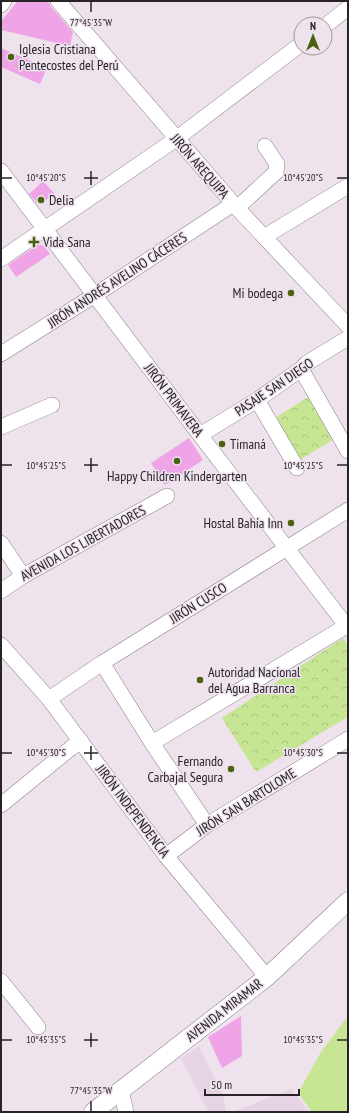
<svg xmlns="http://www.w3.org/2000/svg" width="349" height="1113" font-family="'PT Sans Narrow',sans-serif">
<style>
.built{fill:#e6d4e4}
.park{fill:url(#park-crowns)}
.pitch{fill:#c7e693}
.building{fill:#eea4e7}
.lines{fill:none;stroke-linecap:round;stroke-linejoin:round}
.minor-casing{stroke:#897e88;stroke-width:16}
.tertiary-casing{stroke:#897e88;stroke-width:19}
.minor{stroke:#fff;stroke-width:15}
.tertiary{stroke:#fff;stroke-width:18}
.ticks{fill:none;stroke:#272327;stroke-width:1.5}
.poi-dot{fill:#4a6210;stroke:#eee2ed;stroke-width:1.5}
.labels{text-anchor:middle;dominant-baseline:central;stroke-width:3;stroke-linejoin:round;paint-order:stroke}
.poi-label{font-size:14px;fill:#272327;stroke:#eee2ed;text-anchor:start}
.street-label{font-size:14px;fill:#272327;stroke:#eee2ed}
.ticks-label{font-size:10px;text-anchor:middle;fill:#272327;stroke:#eee2ed;stroke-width:3;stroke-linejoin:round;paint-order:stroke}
</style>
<defs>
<pattern id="park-crowns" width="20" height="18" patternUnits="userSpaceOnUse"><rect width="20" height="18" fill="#c7e693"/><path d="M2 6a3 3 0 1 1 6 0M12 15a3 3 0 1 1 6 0" fill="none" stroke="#abc57f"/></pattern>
</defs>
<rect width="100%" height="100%" fill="#eee2ed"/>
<!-- built -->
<path class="built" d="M199,1046L224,1098L226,1112H208L181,1058Z
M291,1089L309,1112H232Z"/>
<!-- park -->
<path class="park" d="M310,396L336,438L298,461L273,419Z
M343,638L348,646V717L256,772L222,718Z"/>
<!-- pitch -->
<path class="pitch" d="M348,1016V1112H312L298,1093L321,1052Z"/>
<!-- building -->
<path class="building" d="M18,1H48L51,7L73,32L70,46L1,30V21Z
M1,48L47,68L40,84L1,67Z
M43,181L54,193L44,202L37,203L29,194Z
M39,244L44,246L50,254L16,277L8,265Z
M189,438L203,460L165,485L151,463Z
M241,1016L242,1056L222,1068L208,1037Z"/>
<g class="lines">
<!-- minor casing -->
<g class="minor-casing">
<path id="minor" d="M58,1L237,208L348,326
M1,5L4,1
M325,26L348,8
M1,171L200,435L348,628
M237,208L276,172L277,164L265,146
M264,237L348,186
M1,259L176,139L301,44
M1,354L95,295L233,204
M301,369L348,451
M257,400L297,468
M1,427L52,405
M200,435L257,400L301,369L307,363L348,338
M1,543L23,576
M1,591L23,576L167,496
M1,645L49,699L166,856L267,977
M102,663L152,743L207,825
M49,699L102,663L348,510
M152,743L348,625
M1,805L71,748L81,741
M166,856L207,825L348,739
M1,981L38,1027
M121,1090L126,1112"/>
</g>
<!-- tertiary casing -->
<g class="tertiary-casing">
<path id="tertiary" d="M93,1112L267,977L348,901"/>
</g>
<!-- minor -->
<use href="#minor" class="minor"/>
<!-- tertiary -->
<use href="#tertiary" class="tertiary"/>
</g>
<!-- ticks -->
<path class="ticks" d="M91,2V12M91,171V185M2,178H12M84,178H98M337,178H347M91,458V472M2,465H12M84,465H98M337,465H347M91,746V760M2,753H12M84,753H98M337,753H347M91,1033V1047M2,1040H12M84,1040H98M337,1040H347M91,1101V1111"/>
<!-- markers -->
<g class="poi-dot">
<circle cx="11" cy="57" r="4"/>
<circle cx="41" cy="200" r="4"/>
<path d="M32 236h4v4h4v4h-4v4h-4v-4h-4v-4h4z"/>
<circle cx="291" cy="293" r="4"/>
<circle cx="222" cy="444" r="4"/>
<circle cx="177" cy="461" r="4"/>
<circle cx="291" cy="523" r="4"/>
<circle cx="200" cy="680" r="4"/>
<circle cx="231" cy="769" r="4"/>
</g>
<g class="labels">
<!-- poi labels -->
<g class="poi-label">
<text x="19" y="49">Iglesia Cristiana<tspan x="19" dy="16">Pentecostes del Perú</tspan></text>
<text x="49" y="200">Delia</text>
<text x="43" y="242">Vida Sana</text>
<text x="283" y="293" text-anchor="end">Mi bodega</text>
<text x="230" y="444">Timaná</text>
<text x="177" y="476" text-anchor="middle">Happy Children Kindergarten</text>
<text x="283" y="523" text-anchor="end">Hostal Bahía Inn</text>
<text x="208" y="672">Autoridad Nacional<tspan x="208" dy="16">del Agua Barranca</tspan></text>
<text x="223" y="761" text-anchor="end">Fernando<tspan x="223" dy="16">Carbajal Segura</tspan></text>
</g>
<!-- street labels -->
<g class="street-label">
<text transform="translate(200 166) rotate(49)">JIRÓN AREQUIPA</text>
<text transform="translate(117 280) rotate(-33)">JIRÓN ANDRÉS AVELINO CÁCERES</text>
<text transform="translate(274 387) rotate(-34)">PASAJE SAN DIEGO</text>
<text transform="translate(174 400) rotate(53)">JIRÓN PRIMAVERA</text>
<text transform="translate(83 543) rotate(-29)">AVENIDA LOS LIBERTADORES</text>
<text transform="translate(198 603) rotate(-32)">JIRÓN CUSCO</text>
<text transform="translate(246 802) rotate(-32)">JIRÓN SAN BARTOLOME</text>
<text transform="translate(133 811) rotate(53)">JIRÓN INDEPENDENCIA</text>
<text transform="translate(224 1010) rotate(-38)">AVENIDA MIRAMAR</text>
</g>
</g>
<g class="ticks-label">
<text x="91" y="26">77°45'35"W</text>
<text x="46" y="181">10°45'20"S</text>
<text x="303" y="181">10°45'20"S</text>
<text x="46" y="469">10°45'25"S</text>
<text x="303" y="469">10°45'25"S</text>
<text x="46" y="756">10°45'30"S</text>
<text x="303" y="756">10°45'30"S</text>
<text x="46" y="1043">10°45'35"S</text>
<text x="303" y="1043">10°45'35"S</text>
<text x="91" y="1094">77°45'35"W</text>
</g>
<!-- border -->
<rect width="349" height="1113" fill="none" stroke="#272327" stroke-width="4"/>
<!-- north arrow -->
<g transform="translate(313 36)"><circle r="19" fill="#eee2ed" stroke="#9e969e"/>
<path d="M0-3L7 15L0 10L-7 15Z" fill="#4a6210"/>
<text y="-6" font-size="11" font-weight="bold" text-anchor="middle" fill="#272327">N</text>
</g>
<!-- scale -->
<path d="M205 1089v6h94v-6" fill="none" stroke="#272327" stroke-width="2"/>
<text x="211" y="1089" font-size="12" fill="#272327" stroke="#eee2ed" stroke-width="3" paint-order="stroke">50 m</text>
</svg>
